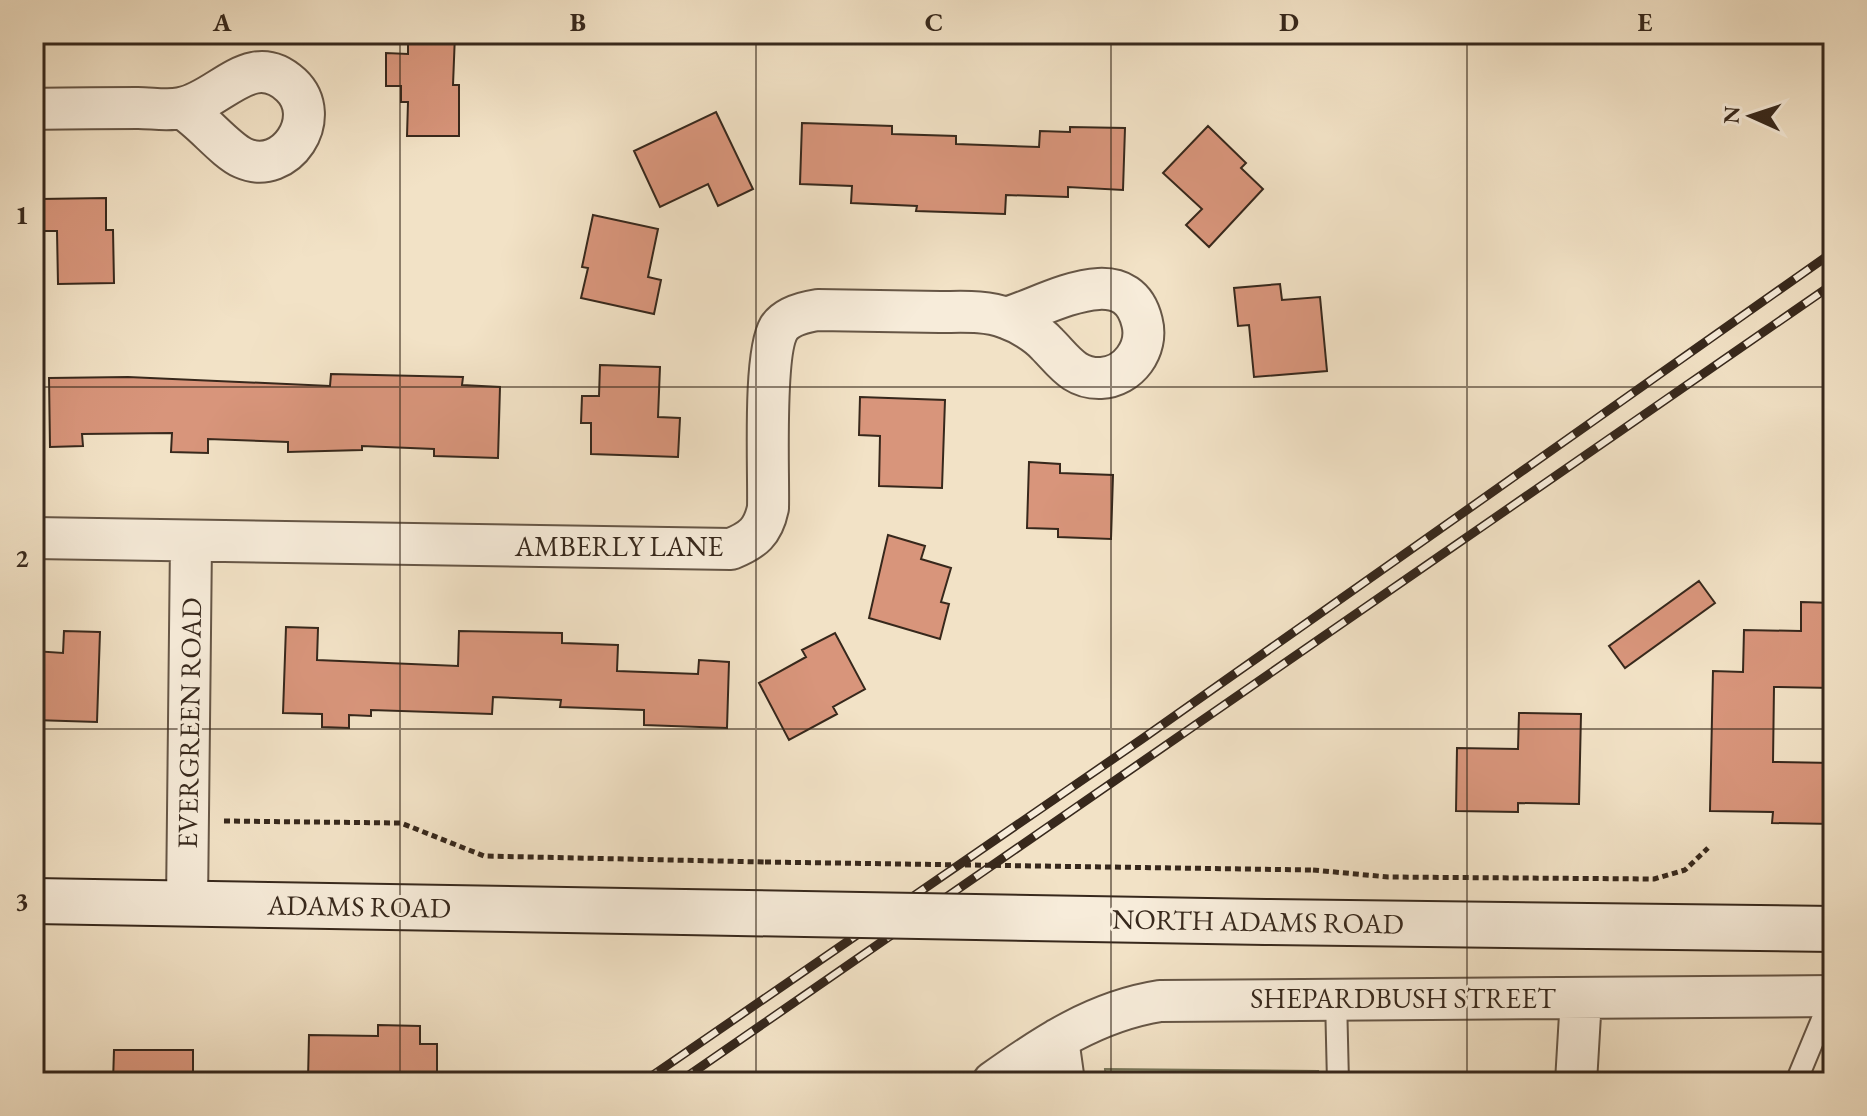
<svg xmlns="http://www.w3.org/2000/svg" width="1867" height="1116" font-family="'EB Garamond',serif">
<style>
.green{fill:#b8c497;stroke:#78765a;stroke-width:2}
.building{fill:#d8957b;stroke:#37281c;stroke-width:2}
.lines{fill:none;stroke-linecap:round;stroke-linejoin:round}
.service-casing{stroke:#665646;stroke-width:24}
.minor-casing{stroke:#665646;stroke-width:44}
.secondary-casing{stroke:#37281c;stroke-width:48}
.path{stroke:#37281c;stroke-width:5;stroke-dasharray:6 4;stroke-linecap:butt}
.service{stroke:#f7ecda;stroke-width:20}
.minor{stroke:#f7ecda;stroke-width:40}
.secondary{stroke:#f7ecda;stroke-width:44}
.rail-casing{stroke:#37281c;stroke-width:9}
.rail{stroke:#f7ecda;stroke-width:6;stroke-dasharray:18;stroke-linecap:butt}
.secondary-bridge-casing{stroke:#37281c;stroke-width:48;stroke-linecap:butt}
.path-bridge{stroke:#37281c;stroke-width:5;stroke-dasharray:6 4;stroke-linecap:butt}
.secondary-bridge{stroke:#f7ecda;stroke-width:44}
.grid{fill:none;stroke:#37281c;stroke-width:2;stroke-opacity:0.55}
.labels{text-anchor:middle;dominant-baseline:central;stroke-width:6;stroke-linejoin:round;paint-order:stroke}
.street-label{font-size:28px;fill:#37281c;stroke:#f7ecda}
.neatline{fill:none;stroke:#37281c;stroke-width:3}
.grid-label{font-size:26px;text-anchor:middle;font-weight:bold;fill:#37281c}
</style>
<rect width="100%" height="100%" fill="#f2e2c6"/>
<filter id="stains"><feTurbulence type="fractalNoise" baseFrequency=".0025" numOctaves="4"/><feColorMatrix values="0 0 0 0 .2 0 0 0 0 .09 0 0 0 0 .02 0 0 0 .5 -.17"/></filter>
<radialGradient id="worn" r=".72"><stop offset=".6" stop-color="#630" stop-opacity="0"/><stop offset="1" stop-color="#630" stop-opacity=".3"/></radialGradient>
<!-- green -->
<path class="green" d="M1105,1069L1318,1071V1082H1106Z"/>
<!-- building -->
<path class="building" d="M408,34H455L453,85H459V136H407L408,102H401V86H386V53L408,54Z
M716,112L753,189L718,206L708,184L660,207L634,151Z
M802,123L892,126V134L956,136V144L1039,147L1040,131L1070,132V127L1125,128L1123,190L1068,187V197L1006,195L1005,214L916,211L917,206L851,203L852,186L800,184Z
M1208,126L1246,163L1241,168L1263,189L1209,247L1186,225L1202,209L1163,173Z
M106,198V230H113L114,283L58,284L57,231H40V199Z
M593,215L658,229L648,277L661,280L654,314L581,298L588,268L582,267Z
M1280,284L1282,300L1320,297L1327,371L1254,377L1249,325L1238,326L1234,288Z
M600,365L660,367L658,417L680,418L678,457L591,454V423H581L582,396H599Z
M331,374L463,377L462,385L500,387L498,458L434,456V449L362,446V450L288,452V442L208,439V453L171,452L172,433L82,434L83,446L50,447L49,378L128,377L330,386Z
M860,397L945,400L942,488L879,486L880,436L859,435Z
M1029,462L1060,464V473L1113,475L1111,539L1058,537V529L1027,528Z
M888,535L925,546L921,559L951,568L941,602L949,604L940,639L869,618Z
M1699,581L1715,603L1625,668L1609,646Z
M1801,602L1833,603V688L1774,687L1773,762L1833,763V824L1772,823L1773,812L1710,811L1713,671L1743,672L1744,630L1801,631Z
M286,627L318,628L317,660L458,666L459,631L562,633V643L618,645L617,671L698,674L699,660L729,662L727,728L644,725V710L560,707L561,700L493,697L492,714L371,710V716L349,715V728L322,727V714L283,713Z
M64,631L100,632L97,722L34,720V651L63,653Z
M835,633L865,689L833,707L837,714L789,740L759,683L806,657L802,650Z
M1519,713L1581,714L1579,804L1518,803V812L1456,811L1457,748L1518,749Z
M378,1025L420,1026V1044H437V1081L308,1079L309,1035L378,1036Z
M114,1050H193V1082H113Z"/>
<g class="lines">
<!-- service casing -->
<g class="service-casing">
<path id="service" d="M1336,998L1338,1082
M1796,1082L1823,1017L1824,996"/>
</g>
<!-- minor casing -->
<g class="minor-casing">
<path id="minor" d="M34,109C69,108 103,108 138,108C152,108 168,111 181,108C220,101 251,48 291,85C325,117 286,177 243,158C225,150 203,121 182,108
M34,538L731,549C753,540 763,532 768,508C769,472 763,355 779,328C787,316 805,312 818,310C858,311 899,311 940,312C961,312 986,310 1006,318C1020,323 1037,333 1047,344C1064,361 1074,379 1101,378C1128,377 1149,349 1142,322C1126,256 1045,307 1006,318
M187,904L191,542
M1058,1039L1064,1082
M993,1082C1045,1045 1096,1011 1160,1001L1833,996
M1576,1082L1581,998"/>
</g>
<!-- secondary casing -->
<g class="secondary-casing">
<path id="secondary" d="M34,901L684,912
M1266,922L1833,929"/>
</g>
<!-- path -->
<path class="path" d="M224,821L401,823L484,856L765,862
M1313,870L1388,877L1654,879L1685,870L1708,848"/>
<!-- service -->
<use href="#service" class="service"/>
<!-- minor -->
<use href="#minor" class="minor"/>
<!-- secondary -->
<use href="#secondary" class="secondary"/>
<!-- rail casing -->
<g class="rail-casing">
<path id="rail" d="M643,1082L1142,739L1833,252
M679,1082L1833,284"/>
</g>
<!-- rail -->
<use href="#rail" class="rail"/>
<!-- secondary-bridge casing -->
<g class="secondary-bridge-casing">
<path id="secondary-bridge" d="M684,912L1266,922"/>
</g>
<!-- path-bridge -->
<path class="path-bridge" d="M765,862L1313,870"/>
<!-- secondary-bridge -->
<use href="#secondary-bridge" class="secondary-bridge"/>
</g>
<!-- grid -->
<path class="grid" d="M400,34V1082M756,34V1082M1111,34V1082M1467,34V1082M34,387H1833M34,729H1833"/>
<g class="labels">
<!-- street labels -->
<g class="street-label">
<text x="619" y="546">AMBERLY LANE</text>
<text transform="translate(189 723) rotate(-89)">EVERGREEN ROAD</text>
<text transform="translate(359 906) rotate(1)">ADAMS ROAD</text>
<text transform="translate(1258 921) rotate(1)">NORTH ADAMS ROAD</text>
<text x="1403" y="998">SHEPARDBUSH STREET</text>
</g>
</g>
<!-- margin -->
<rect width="1867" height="1116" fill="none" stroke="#f2e2c6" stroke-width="88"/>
<!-- north arrow -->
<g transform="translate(1751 116) rotate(273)" stroke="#f7ecda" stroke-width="6" paint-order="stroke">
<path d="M0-6L14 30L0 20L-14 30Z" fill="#37281c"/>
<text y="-12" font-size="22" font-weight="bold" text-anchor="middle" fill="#37281c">N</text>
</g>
<rect x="44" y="44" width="1779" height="1028" class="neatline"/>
<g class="grid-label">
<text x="222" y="31">A</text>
<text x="578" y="31">B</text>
<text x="934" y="31">C</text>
<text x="1289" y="31">D</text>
<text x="1645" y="31">E</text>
<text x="22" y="224">1</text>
<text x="22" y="567">2</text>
<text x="22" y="910">3</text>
</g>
<rect width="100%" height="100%" filter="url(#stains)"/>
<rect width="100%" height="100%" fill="url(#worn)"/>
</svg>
